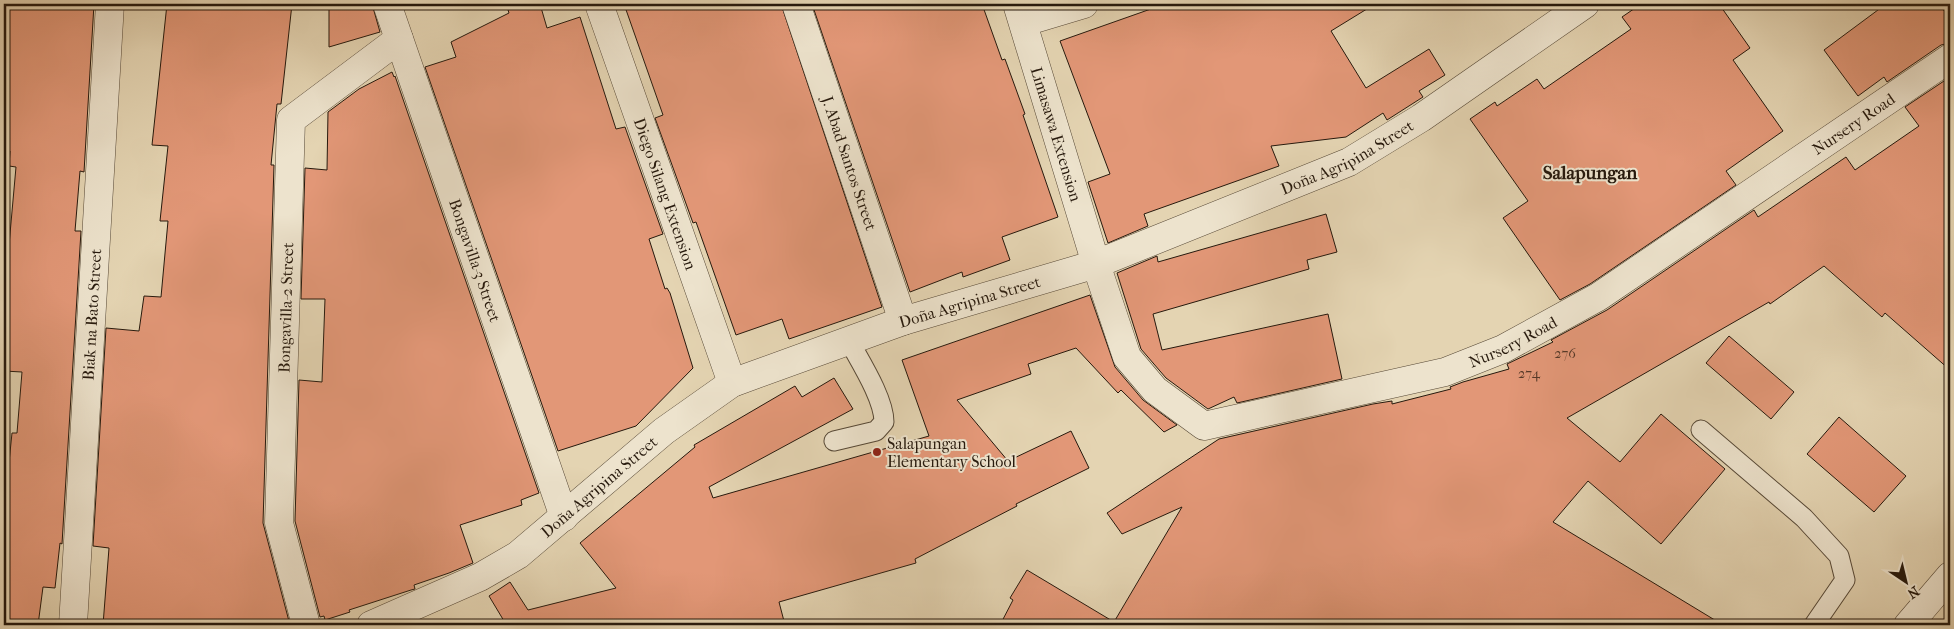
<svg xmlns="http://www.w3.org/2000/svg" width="1954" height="629" font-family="'IM FELL French Canon',serif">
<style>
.building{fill:#e29777;stroke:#26190d}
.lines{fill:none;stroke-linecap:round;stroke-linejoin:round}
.service-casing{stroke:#564836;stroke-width:21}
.minor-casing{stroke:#564836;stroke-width:29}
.tertiary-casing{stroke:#564836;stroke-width:29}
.service{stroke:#ede3cd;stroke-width:19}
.minor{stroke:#ede3cd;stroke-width:28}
.tertiary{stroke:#ede3cd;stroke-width:28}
.poi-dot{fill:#8f2418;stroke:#ede3cd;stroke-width:2}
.labels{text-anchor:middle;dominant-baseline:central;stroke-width:4;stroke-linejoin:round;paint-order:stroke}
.number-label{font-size:14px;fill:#553828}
.street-label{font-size:16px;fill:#26190d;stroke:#ede3cd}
.poi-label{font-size:16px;fill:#26190d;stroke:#ede3cd;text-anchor:start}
.quarter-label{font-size:19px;font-weight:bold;fill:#26190d;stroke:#ede3cd}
</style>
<rect width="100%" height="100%" fill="#e4d4b2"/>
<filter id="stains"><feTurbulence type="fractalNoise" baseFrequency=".004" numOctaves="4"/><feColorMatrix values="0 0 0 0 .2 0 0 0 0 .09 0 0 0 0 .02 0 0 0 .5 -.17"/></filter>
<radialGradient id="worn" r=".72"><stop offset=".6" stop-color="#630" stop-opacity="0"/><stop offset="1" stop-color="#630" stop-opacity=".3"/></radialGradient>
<!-- building -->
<path class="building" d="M4,4H94L84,172L80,171L75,231H81L62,544L60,543L55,588L43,587L38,625H4V482H7L12,433H17L22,372L4,371V256H8L16,167L9,166L10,151H4Z
M167,4H292L281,104H277L271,165H274L263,523L290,625H103L109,548L93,546L106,328L139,331L144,296L161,297L168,221H160L168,146L152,145Z
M329,4H372L380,32L329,47Z
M527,4H540L547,28L580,17L616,129L625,127L663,234L649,239L665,289L667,288L670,293L693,368L636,426L558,451L425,67L456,57L451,42L509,13L508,10Z
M624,4H781L882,307L789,339L782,319L736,335L696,222L693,223L655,118L663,115Z
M812,4H982L1002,60L1005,59L1025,114L1023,115L1058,217L1002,237L1010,260L963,277L962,272L910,292Z
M1165,4H1375L1331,31L1366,88L1429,49L1445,75L1419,91L1423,97L1387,120L1383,113L1346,137L1271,146L1279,166L1144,214L1148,226L1108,243L1088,182L1110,174L1060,41Z
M1641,4H1719L1750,48L1733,60L1783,131L1726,171L1736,185L1590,284L1560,300L1503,218L1528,201L1470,119L1495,102L1497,106L1537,79L1544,89L1631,29L1622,17Z
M1886,4H1939L1950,19V43L1941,45L1887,82L1884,77L1858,96L1824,50Z
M392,72L394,77L395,76L539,493L521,500L522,505L460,525L473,563L449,573L414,585L415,589L411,590L349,610L350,612L325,620L324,616L320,617L295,521L299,380L322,382L325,299H301L305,168L327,170L328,112L359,89Z
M1950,77V370L1885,313L1882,317L1824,266L1770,304L1769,302L1567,418L1620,462L1661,414L1725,469L1661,544L1588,481L1553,522L1723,625H1000L1013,600L1010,598L1027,570L1114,622L1182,507L1122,534L1107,513L1219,439L1373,404L1392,401V404L1451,389L1450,387L1463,382L1509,369L1507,364L1553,342L1551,340L1607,310L1754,210L1758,217L1846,157L1855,170L1919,126L1905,107Z
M1326,214L1337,252L1307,260L1309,269L1153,314L1162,350L1328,314L1342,379L1237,403L1234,397L1208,409L1166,378L1141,349L1117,273L1157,256L1158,262Z
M1090,295L1115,367L1143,400L1177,425L1164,432L1121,390L1118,393L1076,348L1028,364L1031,374L957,400L1008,461L1071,431L1089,468L1016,504L1017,506L915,559L916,563L779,602L785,625H505L504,621L489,596L510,582L528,610L616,588L580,543L695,447L694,445L795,386L802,397L834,378L853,409L709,487L713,498L929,436L902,360Z
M1729,336L1794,392L1771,419L1706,363Z
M1839,417L1906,476L1874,512L1807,454Z"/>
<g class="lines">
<!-- service casing -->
<g class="service-casing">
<path id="service" d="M1701,430L1804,518L1839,556L1845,580L1814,625
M834,441L876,431L884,422C884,399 861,363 849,341"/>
</g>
<!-- minor casing -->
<g class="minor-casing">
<g id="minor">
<path id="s1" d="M387,4L564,517"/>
<path id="s2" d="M599,4L732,383"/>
<path id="s3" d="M796,4L903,321"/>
<path id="s4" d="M1017,4L1096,264L1127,357L1155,390L1204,426L1445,372L1503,349L1598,297L1950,58"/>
<path d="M1024,22L1084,4"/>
<path id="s5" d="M73,625L110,4"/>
<path id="s6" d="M306,625L279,523L291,120L399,39"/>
<path id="s7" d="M371,625L480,577L518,555L664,431L732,383L903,321L1096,264L1349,162L1421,118L1585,4"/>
</g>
</g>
<!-- tertiary casing -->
<g class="tertiary-casing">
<path id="tertiary" d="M1908,625L1950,576"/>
</g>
<!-- service -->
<use href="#service" class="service"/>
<!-- minor -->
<use href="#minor" class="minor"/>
<!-- tertiary -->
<use href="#tertiary" class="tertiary"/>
</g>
<!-- markers -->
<circle class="poi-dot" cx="877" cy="452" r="5"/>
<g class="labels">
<!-- number labels -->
<g class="number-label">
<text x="1565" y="353">276</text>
<text x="1529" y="373">274</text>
</g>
<!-- street labels -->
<g class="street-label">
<text stroke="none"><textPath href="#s4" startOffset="1200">Nursery Road</textPath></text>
<text stroke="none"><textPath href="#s4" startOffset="136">Limasawa Extension</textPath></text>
<text stroke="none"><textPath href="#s7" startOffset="1094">Doña Agripina Street</textPath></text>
<text stroke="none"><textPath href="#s3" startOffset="168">J. Abad Santos Street</textPath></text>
<text stroke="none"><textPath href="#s2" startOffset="201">Diego Silang Extension</textPath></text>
<text stroke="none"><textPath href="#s1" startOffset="271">Bongavilla-3 Street</textPath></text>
<text stroke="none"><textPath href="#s7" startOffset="689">Doña Agripina Street</textPath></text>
<text stroke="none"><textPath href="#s6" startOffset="321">Bongavilla-2 Street</textPath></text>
<text stroke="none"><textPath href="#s5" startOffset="311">Biak na Bato Street</textPath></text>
<text stroke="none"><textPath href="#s4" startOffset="795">Nursery Road</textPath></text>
<text stroke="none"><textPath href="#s7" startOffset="269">Doña Agripina Street</textPath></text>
</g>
<!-- poi labels -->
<g class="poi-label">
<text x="887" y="443">Salapungan<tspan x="887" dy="18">Elementary School</tspan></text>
</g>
<!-- quarter labels -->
<g class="quarter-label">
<text x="1590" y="173">Salapungan</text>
</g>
</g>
<!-- margin -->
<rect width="1954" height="629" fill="none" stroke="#e4d4b2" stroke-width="20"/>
<rect x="5" y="5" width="1944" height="619" fill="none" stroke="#26190d" stroke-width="2.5"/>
<rect x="10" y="10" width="1934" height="609" fill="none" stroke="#26190d"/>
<!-- north arrow -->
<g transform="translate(1906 582) rotate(145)" stroke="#ede3cd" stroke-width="4" paint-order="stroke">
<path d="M0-4L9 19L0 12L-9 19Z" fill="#26190d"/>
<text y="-8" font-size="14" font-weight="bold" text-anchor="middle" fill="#26190d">N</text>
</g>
<rect width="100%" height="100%" filter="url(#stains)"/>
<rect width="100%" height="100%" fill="url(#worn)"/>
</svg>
